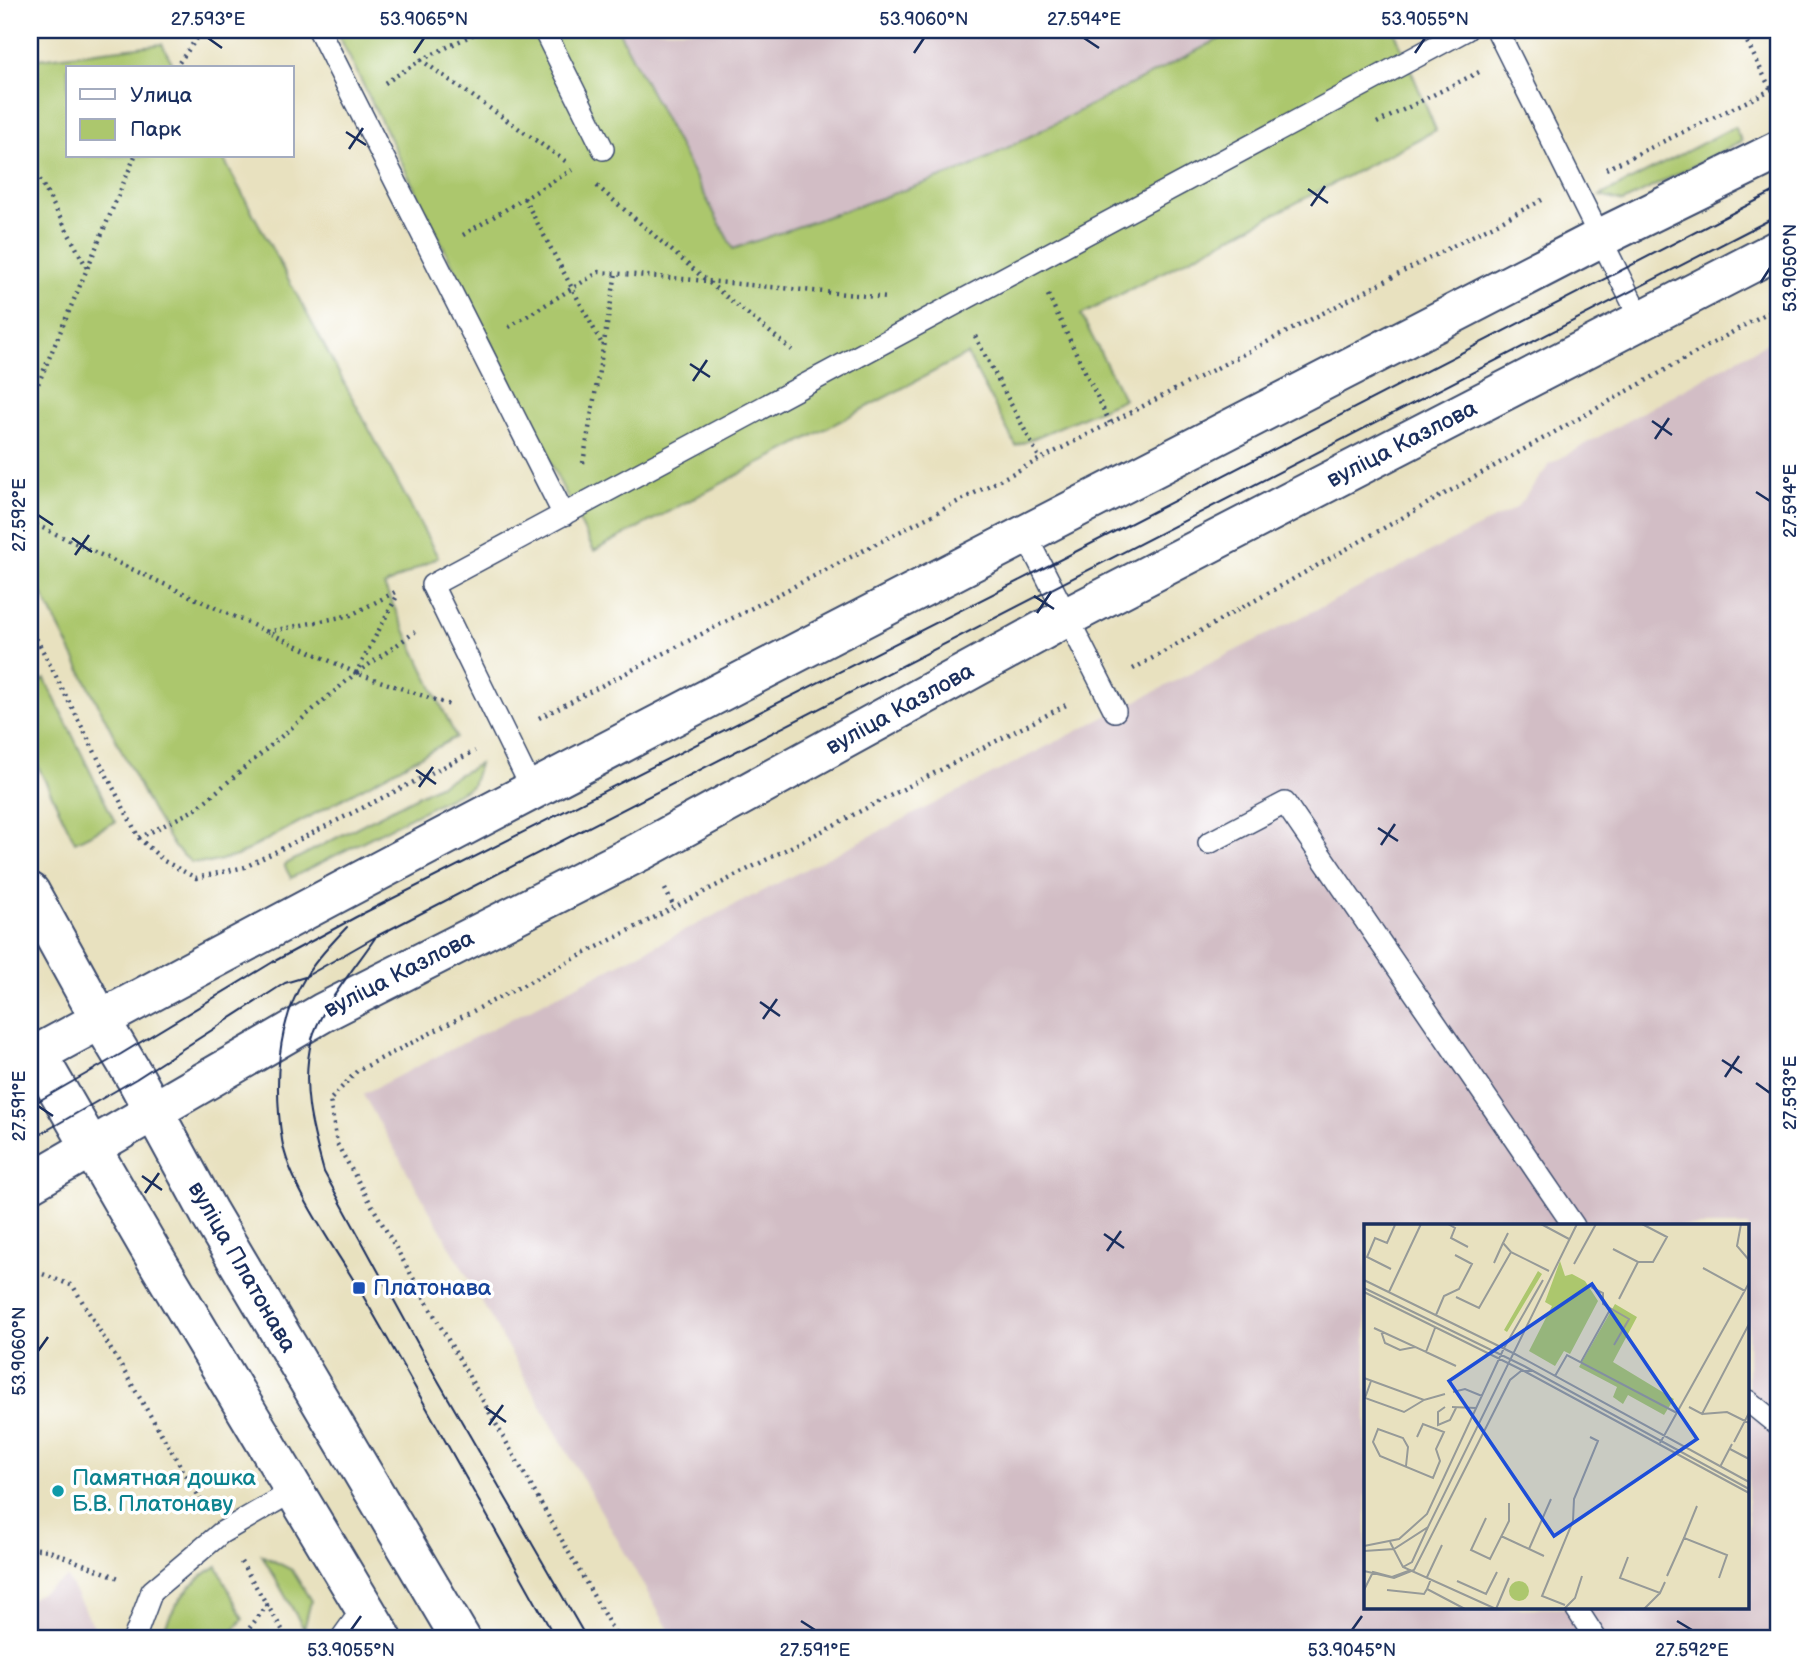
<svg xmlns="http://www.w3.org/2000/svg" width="1809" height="1669" font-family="'Balsamiq Sans',sans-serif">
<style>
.industrial{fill:#d2bdc5;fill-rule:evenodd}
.green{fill:#acc76d;stroke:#647b66;stroke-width:2}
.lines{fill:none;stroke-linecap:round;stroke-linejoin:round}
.lane-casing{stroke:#3a4a6d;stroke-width:24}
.secondary-casing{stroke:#3a4a6d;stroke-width:42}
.primary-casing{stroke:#3a4a6d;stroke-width:42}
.path{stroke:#3a4a6d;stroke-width:4.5;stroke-dasharray:2 5;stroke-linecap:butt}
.lane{stroke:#fff;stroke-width:21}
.secondary{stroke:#fff;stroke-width:38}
.primary{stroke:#fff;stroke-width:38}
.tram{stroke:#1b2f5e;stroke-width:2}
.ticks{fill:none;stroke:#1b2f5e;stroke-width:2.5}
.transit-dot{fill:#1a4fb4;stroke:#fff;stroke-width:2.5}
.culture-dot{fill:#0f9aa8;stroke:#fff;stroke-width:2.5}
.labels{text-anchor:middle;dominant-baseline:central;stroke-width:7;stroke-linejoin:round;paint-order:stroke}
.street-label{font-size:23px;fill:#1b2f5e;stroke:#fff}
.transit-label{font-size:23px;fill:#164399;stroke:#fff;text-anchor:start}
.culture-label{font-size:23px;fill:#0d838f;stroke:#fff;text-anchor:start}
.inset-road{fill:none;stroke:#969a98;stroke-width:2}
.view{fill:#1d4ed8;fill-opacity:0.15;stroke:#1d4ed8;stroke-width:3.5}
.inset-edge{fill:none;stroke:#1b2f5e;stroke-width:3.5}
.neatline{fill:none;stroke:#1b2f5e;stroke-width:2.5}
.ticks-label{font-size:18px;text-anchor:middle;fill:#1b2f5e}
</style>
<rect width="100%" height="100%" fill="#fff"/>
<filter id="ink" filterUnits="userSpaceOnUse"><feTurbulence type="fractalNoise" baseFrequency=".0143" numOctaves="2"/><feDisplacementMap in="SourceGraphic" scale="14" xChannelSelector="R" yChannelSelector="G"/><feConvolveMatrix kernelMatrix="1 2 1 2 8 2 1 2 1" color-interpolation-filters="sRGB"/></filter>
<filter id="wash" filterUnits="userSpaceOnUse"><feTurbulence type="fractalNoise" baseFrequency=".00686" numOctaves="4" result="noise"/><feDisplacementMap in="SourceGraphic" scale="28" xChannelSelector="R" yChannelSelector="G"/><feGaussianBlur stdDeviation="1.57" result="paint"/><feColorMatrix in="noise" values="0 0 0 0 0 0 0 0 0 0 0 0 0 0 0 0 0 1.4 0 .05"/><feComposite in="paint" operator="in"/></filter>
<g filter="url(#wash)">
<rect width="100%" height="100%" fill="#e8e1bf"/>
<!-- industrial -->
<path class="industrial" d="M618,30H1237L968,168L733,249Z
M1779,336V1639H674L363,1094L1516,508L1550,464ZM1366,1226H1748V1608H1366Z
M67,1578L101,1639H30V1599Z"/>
<!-- green -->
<path class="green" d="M336,30H618L733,249L968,168L1237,30H1394L1436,130L1081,315L1124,399L1016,446L967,354L594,551Z
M162,44L175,68H68V156H222L438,557L384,586L456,737L237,856L209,863L191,862L174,847L150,807L30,570V60Z
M1734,127L1742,141L1623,202L1600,196Z
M45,679L115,822L75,842L30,750V686Z
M479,764L472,786L291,878L284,865Z
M262,1555L292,1570L311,1601L304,1629Z
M217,1566L243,1619L225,1639H160C171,1608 188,1582 217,1566Z"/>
</g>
<g filter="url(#ink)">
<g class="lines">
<!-- lane casing -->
<g class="lane-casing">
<path id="lane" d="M319,30L564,515
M544,30L603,149
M1497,30L1641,320
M1026,536L1115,711
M532,789L432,585L1466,30
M1209,843L1285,803L1574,1226
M1748,1401L1779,1426
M1576,1608L1596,1639
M134,1639L152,1591L221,1533L295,1490
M341,1639L364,1607"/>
</g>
<!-- secondary casing -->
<g class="secondary-casing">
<path id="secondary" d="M30,892L100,1019"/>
</g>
<!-- primary casing -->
<g class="primary-casing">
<path id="primary" d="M100,1019L136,1079L209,1213L461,1639
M37,1054L148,1246L383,1639
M30,1058C549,776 1077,509 1602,237L1779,150
M30,1183L324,1012L641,851L1069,616L1779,249"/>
</g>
<!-- path -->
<path class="path" d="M1741,30L1771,90
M421,60L482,30
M175,68L203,30
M385,83L421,60L568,163
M1377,123L1479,72
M30,161L87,268
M1606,169L1779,86
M597,186L707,281L888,298
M524,198L603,346
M463,235L572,170
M1048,295L1110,423
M509,327L599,272L707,281L792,350
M975,336L1040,459
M30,403L135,156
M583,463L616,273
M30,522L356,673L450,705
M30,626L139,838L164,861L196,878L245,867L475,751
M267,632L351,615L397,591
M1133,669L1779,306
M357,673L415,632
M539,718L1542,200
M139,838L196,809L356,673L397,596
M665,889L674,907
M30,1269L73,1286L202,1502
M30,1548L47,1550L119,1578
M241,1562L288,1639
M241,1639L268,1604
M618,1639L337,1144L330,1100L357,1071L1070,703"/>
<!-- lane -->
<use href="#lane" class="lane"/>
<!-- secondary -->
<use href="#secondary" class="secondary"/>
<!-- primary -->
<use href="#primary" class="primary"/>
<!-- tram -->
<path class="tram" d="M347,927C332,943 317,958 306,976C276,1024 274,1086 282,1140C289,1185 335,1248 359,1289C426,1405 491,1523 556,1639
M375,938C357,965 320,1009 312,1039C300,1084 312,1129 324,1172L436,1377L587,1639
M30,1106L121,1054L273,962L356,917L1042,569L1779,189
M30,1140L136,1079L285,983L305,977L377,936L1779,215"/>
</g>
</g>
<!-- ticks -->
<path class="ticks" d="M208,38L222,48M1084,38L1099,48M414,53L424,38M914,53L924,38M1415,53L1425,38M346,132L366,145M349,149L363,128M1308,189L1328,203M1311,206L1325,186M1761,282L1770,268M690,364L710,377M693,381L707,360M1652,421L1672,435M1655,439L1669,418M1756,492L1770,501M38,515L53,525M72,538L92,552M75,555L89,535M1034,596L1054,609M1037,613L1051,592M416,770L436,784M419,787L433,767M1378,828L1398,841M1381,845L1395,824M760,1002L780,1016M763,1019L777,999M1722,1060L1742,1073M1725,1077L1739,1056M1756,1083L1770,1093M38,1106L53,1116M142,1176L162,1190M145,1193L159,1173M1104,1234L1124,1248M1107,1251L1121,1231M38,1351L48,1337M486,1408L506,1422M489,1425L503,1405M801,1621L815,1630M1677,1621L1692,1630M351,1630L361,1616M1352,1630L1362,1616"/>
<!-- markers -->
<rect class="transit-dot" x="352" y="1281" width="14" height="14" rx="3.5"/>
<circle class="culture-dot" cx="58" cy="1491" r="7"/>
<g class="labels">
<!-- street labels -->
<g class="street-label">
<text transform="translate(1402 444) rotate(-27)">вуліца Казлова</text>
<text transform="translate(900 709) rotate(-29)">вуліца Казлова</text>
<text transform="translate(399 974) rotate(-27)">вуліца Казлова</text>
<text transform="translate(242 1267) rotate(60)">вуліца Платонава</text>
</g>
<!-- transit labels -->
<g class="transit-label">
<text x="373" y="1288">Платонава</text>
</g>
<!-- culture labels -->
<g class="culture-label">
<text x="72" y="1478">Памятная дошка<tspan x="72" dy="26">Б.В. Платонаву</tspan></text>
</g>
</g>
<!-- overview -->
<g transform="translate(1364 1224)">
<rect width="385" height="385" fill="#e8e1bf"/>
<path d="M196,37L201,52L208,50L221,57L234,77L206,130L200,127L191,142L165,127L188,82L181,78ZM174,47L178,50L143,108L140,106ZM251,80L273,93L249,138L310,175L300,191L264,171L259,180L249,173L253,163L215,143ZM145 367a10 10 0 1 1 20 0a10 10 0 1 1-20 0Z" fill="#acc76d"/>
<path class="inset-road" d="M84,0L91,4L87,14L104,23M177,0L205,15M377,0L373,22L385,36M144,9L139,19L147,28M249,25L274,38H289L303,13L278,0M130,39L139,19M210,40L232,0M339,44L381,67M27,45L3,33L11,14L23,19L31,1M0,56L151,130L385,258M227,63L239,69V80L265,95L250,121M0,64L160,142L385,265M0,68L160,147L385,269M25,68L57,0M92,73L115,84L147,28L185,47M255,75L274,38M72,91L80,72L95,65L108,40L91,31M10,104L62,128L71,104M17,107L21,119L36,126L51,123M62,128L92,142M217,138L247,84M191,152L203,131L313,189M0,154L60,176L81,170M7,157L1,174L40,188L60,176M89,168L101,165L118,172M81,183L74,188V201L86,196L92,184M88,183L112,184M325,183L338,190L385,100M338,190L363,188L385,199M370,218L385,189M296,219L385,59M366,225L385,235M42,242L44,223L39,214L14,205L9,218L16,232L69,254L76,237L72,225L80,208L59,200L53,213M356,243L368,220M333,282L320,314L363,331L355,354M122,294L107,326L126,335L145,297V279M137,312L180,332M26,318L39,343L132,385M0,322L35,315L63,290L140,124L179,56M165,325L187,275M0,327L30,325L64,303L213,0M264,333L256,354L296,369L301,358M39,343L48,338L64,303M0,347L30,354L50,346L146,156L157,147H170M303,352L320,314M63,353L78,321M67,355L63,365L101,385M93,357L122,370L133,348M0,366L9,348L28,353L47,346M23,366L60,370L63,365M201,381L178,372L209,297L210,275L234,217L226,213M132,385L145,354M200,385L211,374L218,352M280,385L296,369"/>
<path class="view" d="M228,60L333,215L190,312L85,157Z"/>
<rect width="385" height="385" class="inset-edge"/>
</g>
<!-- margin -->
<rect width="1809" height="1669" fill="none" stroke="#fff" stroke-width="77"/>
<!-- legend -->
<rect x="66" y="66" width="228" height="91" fill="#ffffff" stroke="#a4acbf" stroke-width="2"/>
<rect x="80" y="89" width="35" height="10" fill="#ffffff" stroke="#a4acbf" stroke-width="2"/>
<text x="130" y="102" font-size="21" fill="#1b2f5e">Улица</text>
<rect x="80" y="119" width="35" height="21" fill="#acc76d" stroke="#a4acbf" stroke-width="2"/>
<text x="130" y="136" font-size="21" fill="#1b2f5e">Парк</text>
<rect x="38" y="38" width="1732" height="1592" class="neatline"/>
<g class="ticks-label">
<text x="208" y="25">27.593°E</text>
<text x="424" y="25">53.9065°N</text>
<text x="924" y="25">53.9060°N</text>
<text x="1084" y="25">27.594°E</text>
<text x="1425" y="25">53.9055°N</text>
<text transform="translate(1790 268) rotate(-90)" y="6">53.9050°N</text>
<text transform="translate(1790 501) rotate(-90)" y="6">27.594°E</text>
<text transform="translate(19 515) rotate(-90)" y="6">27.592°E</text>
<text transform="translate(1790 1093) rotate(-90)" y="6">27.593°E</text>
<text transform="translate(19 1106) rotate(-90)" y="6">27.591°E</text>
<text transform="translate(19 1351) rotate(-90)" y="6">53.9060°N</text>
<text x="351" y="1656">53.9055°N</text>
<text x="815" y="1656">27.591°E</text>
<text x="1352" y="1656">53.9045°N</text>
<text x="1692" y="1656">27.592°E</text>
</g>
</svg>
